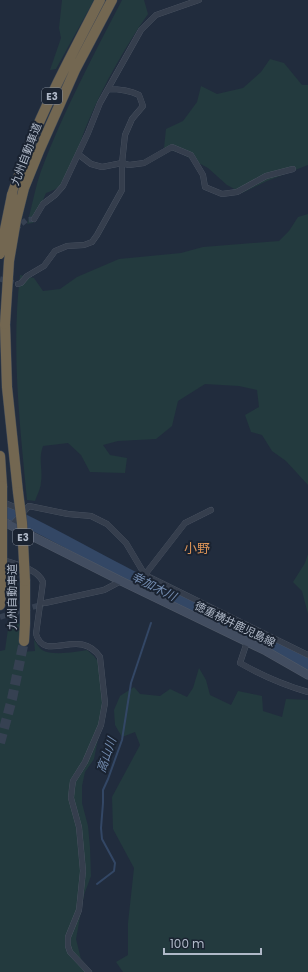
<svg xmlns="http://www.w3.org/2000/svg" width="308" height="972" font-family="Poppins,'Noto Sans JP',sans-serif">
<style>
.green{fill:#233a3e}
.lines{fill:none;stroke-linecap:round;stroke-linejoin:round}
.stream{stroke:#334765;stroke-width:2}
.river{stroke:#334765;stroke-width:12}
.minor-tunnel{stroke:#364152;stroke-width:5.5;stroke-dasharray:5.5 3;stroke-linecap:butt}
.motorway-tunnel{stroke:#364152;stroke-width:10;stroke-dasharray:10 5;stroke-linecap:butt}
.minor-casing{stroke:#505967;stroke-width:6}
.secondary-casing{stroke:#505967;stroke-width:9}
.motorway-casing{stroke:#3d4654;stroke-width:11}
.minor{stroke:#353e4d;stroke-width:5.5}
.secondary{stroke:#424d60;stroke-width:8}
.motorway{stroke:#736751;stroke-width:10}
.motorway-bridge-casing{stroke:#3d4654;stroke-width:11;stroke-linecap:butt}
.motorway-bridge{stroke:#736751;stroke-width:10}
.labels{text-anchor:middle;dominant-baseline:central;stroke-width:4;stroke-linejoin:round;paint-order:stroke}
.shield{fill:#1a2331;stroke:#838c9b;stroke-width:1}
.shield-label{font-size:10px;font-weight:bold;fill:#b0b9c8}
.street-label{font-size:11px;fill:#b0b9c8;stroke:#1a2331}
.water-label{font-size:12px;font-style:italic;fill:#758eb2;stroke:#1a2331}
.quarter-label{font-size:13px;fill:#dc9458;stroke:#1a2331}
</style>
<rect width="100%" height="100%" fill="#212c3d"/>
<!-- green -->
<path class="green" d="M62,0H94L56,69L50,70L61,38L59,28Z
M122,0H144L148,14C125,47 104,84 88,122C81,138 72,171 62,184C57,189 52,191 46,193L33,223L27,224C32,207 35,188 41,171C63,112 93,56 122,0Z
M270,59L284,63L302,85H308V165L267,181L242,193L227,185L208,168L180,153L164,148L166,129L183,121L197,102L201,86L217,94L243,88L261,72Z
M308,214V485L286,461L272,451L262,435L251,432L245,415L259,407L257,390L239,386L205,384L178,401L172,426L156,439L118,441L103,445L110,455L127,458L125,473L90,472L81,455L68,443L43,446C38,459 43,469 41,482C41,488 37,495 35,501L27,500C20,425 11,351 20,275L34,278L43,291L60,289L77,277L119,259L181,253L203,247L279,241L289,231L298,217Z
M308,554V614L302,591L293,582L305,563Z
M9,622L21,623V652L35,651L34,640C37,643 39,648 42,650C52,656 76,652 87,650L94,656L101,666L103,714L94,759L85,772L82,786V803L88,826L90,848L91,876L84,895L76,939L81,959L93,972H0V651L5,650Z
M199,668L206,680L210,695L231,705L238,691L262,696L263,711L282,717L286,699L308,700V972H123L116,962L128,955V923L134,868L113,829L112,797L140,745L135,732L122,737L115,725L114,710L120,696L134,687L140,694L160,696L170,689L187,697L193,688Z"/>
<g class="lines">
<!-- stream -->
<path class="stream" d="M97,884L114,871L115,863L102,839L101,828L103,803V790L108,779L122,740L131,683L151,623"/>
<!-- river -->
<path class="river" d="M0,509C44,528 85,553 127,574C187,605 247,635 308,664"/>
<!-- minor-tunnel -->
<path class="minor-tunnel" d="M15,229L26,220L34,219
M0,279L18,284
M0,617L43,604"/>
<!-- motorway-tunnel -->
<path class="motorway-tunnel" d="M0,743L12,699L24,641"/>
<!-- minor casing -->
<g class="minor-casing">
<path id="minor" d="M78,154L91,164L102,167L122,163L129,165L144,163L172,147L191,155L203,175L205,187L222,194L237,192L266,176L293,169
M34,219L43,204L55,195L63,186L88,133L100,103L141,30L156,15L199,0
M18,284L21,283L27,276L44,266L55,251L67,246L84,245L92,242L97,235L122,190V163L125,135L132,119L143,106L139,95C129,90 119,89 108,89
M0,501L22,510
M11,526L29,506L68,514L91,516L107,524L126,543L145,575L308,655
M0,559C14,564 37,568 43,582L36,634C45,664 79,626 100,657L105,703L101,725L85,762L73,781L72,788L71,798L79,827L83,871L79,910L68,937V946L70,952L89,972
M138,589L147,572L185,523L211,510
M45,603L104,590L121,581
M247,642L240,663C261,675 284,685 308,692"/>
</g>
<!-- secondary casing -->
<g class="secondary-casing">
<path id="secondary" d="M0,520L121,581L266,651L308,675"/>
</g>
<!-- motorway casing -->
<g class="motorway-casing">
<path id="motorway" d="M24,188L39,151L75,70L112,0
M12,195C17,180 23,164 28,149C48,98 75,49 100,0
M5,324L7,387L18,492
M0,456L2,486
M0,605L2,575
M24,641L25,624V581"/>
</g>
<!-- minor -->
<use href="#minor" class="minor"/>
<!-- secondary -->
<use href="#secondary" class="secondary"/>
<!-- motorway -->
<use href="#motorway" class="motorway"/>
<!-- motorway-bridge casing -->
<g class="motorway-bridge-casing">
<path id="motorway-bridge" d="M0,254L12,195
M5,324L9,261L16,220L24,188
M18,492L22,523L25,581
M2,575V486"/>
</g>
<!-- motorway-bridge -->
<use href="#motorway-bridge" class="motorway-bridge"/>
</g>
<g class="labels">
<!-- shield labels -->
<g class="shield">
<rect x="42" y="88" width="20" height="16" rx="3"/>
<rect x="13" y="529" width="20" height="16" rx="3"/>
</g>
<g class="shield-label">
<text x="52" y="96">E3</text>
<text x="23" y="537">E3</text>
</g>
<!-- street labels -->
<g class="street-label">
<text transform="translate(26 154) rotate(-69)">九州自動車道</text>
<text transform="translate(12 597) rotate(-90)">九州自動車道</text>
<text transform="translate(235 624) rotate(26)">徳重横井鹿児島線</text>
</g>
<!-- water labels -->
<g class="water-label">
<text transform="translate(154 586) rotate(27)">幸加木川</text>
<text transform="translate(106 755) rotate(-71)">高山川</text>
</g>
<!-- quarter labels -->
<g class="quarter-label">
<text x="197" y="548">小野</text>
</g>
</g>
<!-- scale -->
<path d="M164 948v6h97v-6" fill="none" stroke="#b0b9c8" stroke-width="2"/>
<text x="170" y="948" font-size="12" fill="#b0b9c8" stroke="#1a2331" stroke-width="3" paint-order="stroke">100 m</text>
</svg>
